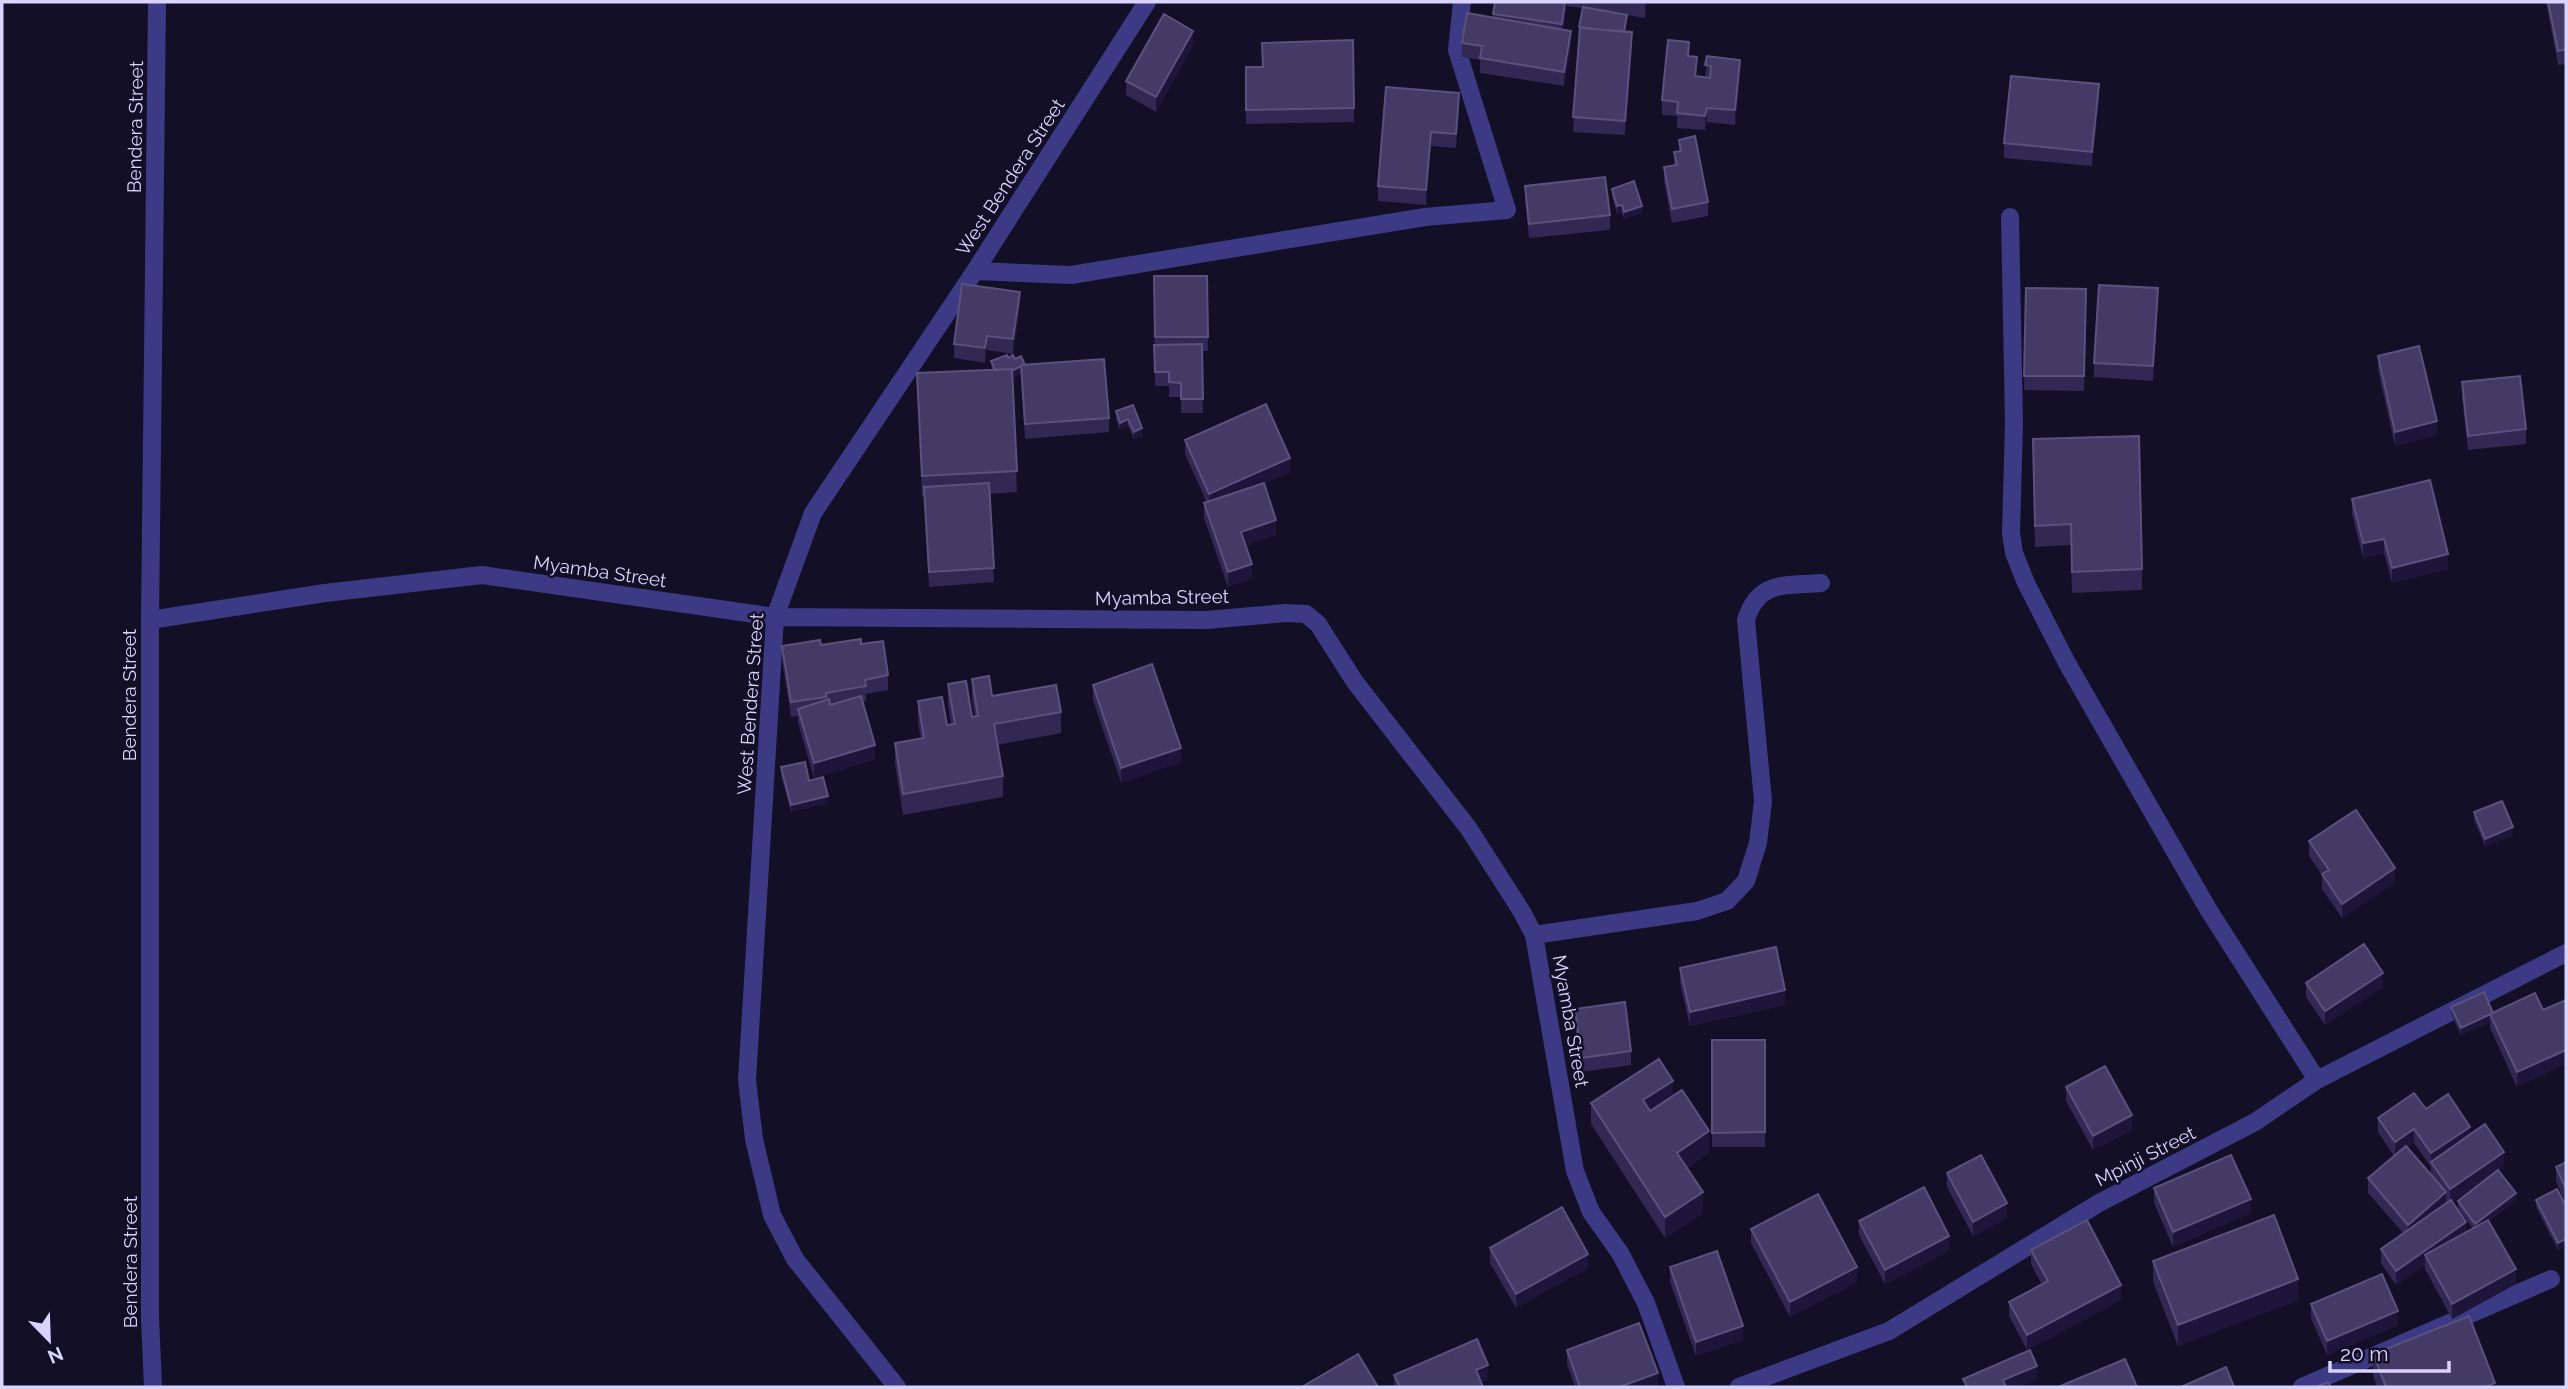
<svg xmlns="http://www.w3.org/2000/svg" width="2568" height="1389" font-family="Raleway,sans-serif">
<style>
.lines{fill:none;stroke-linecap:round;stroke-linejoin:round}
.minor{stroke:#3d3a85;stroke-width:18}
.wall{fill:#312854;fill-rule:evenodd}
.shaded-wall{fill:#1d163a}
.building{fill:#433a66;stroke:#5a527e;stroke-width:2}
.labels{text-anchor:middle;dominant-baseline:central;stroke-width:5;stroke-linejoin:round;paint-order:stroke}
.street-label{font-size:19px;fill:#d9d4ff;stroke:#130f26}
</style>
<rect width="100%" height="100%" fill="#130f26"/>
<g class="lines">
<!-- minor -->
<path class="minor" d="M2010,217L2014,423L2011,533L2014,553L2026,583L2067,663L2208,909L2317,1080
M975,271L1071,275L1425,217L1507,210L1457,50L1462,2
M150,620L325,593L482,575L775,617L1206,620L1286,613L1306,614L1318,624L1355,682L1469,829L1522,912L1534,935L1575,1171L1591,1212L1620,1253L1646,1303L1676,1387
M1534,935L1697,911L1727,901L1746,881L1758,843L1763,801L1746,620C1758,580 1785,586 1821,583
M153,1387L150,1317V620L157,2
M897,1387L795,1259L772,1215L754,1139L747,1080L775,617L813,513L975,271L1147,2
M1739,1387L1889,1331L2099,1203L2255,1122L2317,1080L2566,953
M2302,1387L2551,1279"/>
</g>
<!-- wall -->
<path class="wall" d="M1495,2H1647L1645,18L1627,15L1625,32L1632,47L1625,135L1573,132L1579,27L1583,8L1567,6L1563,30L1571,45L1564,86L1480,73V60L1462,57V43L1493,18Z
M2546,2H2566V64L2558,65Z
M1353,40L1354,122L1246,124V67H1263Z
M1193,45L1156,112L1126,95V81Z
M1689,56L1697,71L1696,76L1705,77L1707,56L1740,74L1735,125L1707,122L1705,130L1677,128V116L1662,115V100Z
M1386,87L1459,107L1456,148L1431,146L1426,205L1378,201V186Z
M2099,99L2092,166L2004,158V143Z
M1679,140L1708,202V216L1672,223L1664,182V167L1674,165V152L1679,151Z
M1525,186L1610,215V230L1529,238L1525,200Z
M1612,189L1642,213L1624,219L1622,213L1617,214L1612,196Z
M1154,276H1207L1208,351H1202L1203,413H1181V397H1169V386H1155Z
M2026,288L2086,289L2084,391L2024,390Z
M2158,303L2153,381L2094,377V363Z
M1020,306L1013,354L987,350L985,363L954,358V344Z
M2378,356L2437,435L2395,446L2378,370Z
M1008,358L1015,359L1025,365L1109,418V432L1025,439L1021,374L1012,378L1017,492L989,494L994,582L929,587L924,497H922L917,373L992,370L991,361Z
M2462,382L2526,429V444L2468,450L2462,397Z
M1133,405L1142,436L1134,439L1128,426L1120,430L1116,419V411Z
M2033,439L2142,569V590L2072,593L2071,545L2035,547Z
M1185,440L1290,472L1264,484L1276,535L1245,545L1252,578L1228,587L1204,518V503H1207L1185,454Z
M2352,499L2448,569L2392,583L2384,553L2363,558L2352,514Z
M861,644L888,675V690L866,694V701H863L875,759L814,778L798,723V716L791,717L782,660V646Z
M972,679L992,696L1061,712V733L997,745L1003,776V797L903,815L895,764V743L921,739L918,722V701L947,725L951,724L948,705V684L972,717H975L972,700Z
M1093,685L1181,762L1121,783L1093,700Z
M781,767L809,781L828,803L791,812L781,775Z
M2474,812L2513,835L2485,846L2474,820Z
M2309,841L2395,882L2342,918L2322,889V875L2309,856Z
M1680,968L1785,1005L1690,1026L1680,983Z
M2306,983L2383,987L2325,1025L2306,997Z
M2535,993L2517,1087L2490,1028V1022L2461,1035L2451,1014V1007L2493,1013Z
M1575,1009L1631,1051V1065L1581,1072L1575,1023Z
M1712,1040H1765V1147H1712Z
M2066,1087L2132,1130L2093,1150L2066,1101Z
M1673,1096L1709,1152L1687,1168L1703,1213L1665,1238L1591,1124V1103Z
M2426,1109L2470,1135L2504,1166L2498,1170L2516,1200L2489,1221L2516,1284L2452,1319L2425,1269V1265L2396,1285L2381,1263V1249L2403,1233L2368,1193V1178L2394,1156L2378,1132V1118ZM2414,1143L2431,1167V1174L2407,1148ZM2493,1174L2458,1201V1208L2473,1229L2466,1232L2452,1202Z
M2566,1162V1203L2556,1182V1167Z
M1947,1173L2007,1218L1973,1236L1947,1187Z
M2154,1188L2251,1213L2173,1247L2154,1203Z
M2536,1200L2566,1206V1246L2558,1250L2536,1207Z
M1859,1221L1949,1251L1885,1284L1859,1235Z
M1751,1229L1857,1282L1790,1317L1751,1243Z
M1490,1248L1588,1268L1516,1308L1490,1263Z
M2031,1250L2121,1300L2027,1350L2009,1316V1302L2042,1285L2031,1264Z
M2153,1261L2298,1300L2178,1346L2153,1282Z
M1670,1267L1743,1340L1696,1356L1670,1282Z
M2311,1304L2398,1325L2327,1355L2311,1318Z
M1567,1350L1658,1387H1575L1567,1364Z
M2373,1354L2495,1387H2377L2373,1375Z
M1394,1375L1488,1379L1481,1382L1483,1387H1394Z"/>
<!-- shaded-wall -->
<path class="shaded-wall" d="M1565,2H1567V7L1562,38V24Z
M1645,2H1647L1645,18Z
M1193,31V45L1156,112V97Z
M1571,31V45L1564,86V72Z
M1632,32V47L1625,135V121Z
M1740,60V74L1735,125V110Z
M2099,84V99L2092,166V152Z
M1459,93V107L1456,148V134Z
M1707,108V122L1705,130V116Z
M1431,132V146L1426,205V190Z
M1622,205V213L1617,214V206Z
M1642,206V213L1624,219V212Z
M2158,288V303L2153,381V366Z
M1020,292V306L1013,354V339Z
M987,336V350L985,363V348Z
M1021,366V374L998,384V377Z
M1128,419V426L1120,430V423Z
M2437,421V435L2395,446V432Z
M1142,428V436L1134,439V432Z
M1290,458V472L1209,509V494Z
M1276,520V535L1241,547V532Z
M2384,539V553L2363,558V543Z
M2448,554V569L2392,583V568Z
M1252,564V578L1228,587V572Z
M875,745V759L814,778V763Z
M1181,748V762L1121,783V768Z
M828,796V803L791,812V805Z
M2513,827V835L2485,846V839Z
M2395,868V882L2342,918V904Z
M2383,973V987L2325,1025V1011Z
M1785,990V1005L1690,1026V1012Z
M2490,1015V1022L2461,1035V1028Z
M2566,1050V1064L2517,1087V1072Z
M1673,1081V1102L1643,1121V1100Z
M2132,1115V1130L2093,1150V1136Z
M2470,1127V1142L2431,1162V1168V1153Z
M2414,1129V1143L2395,1156V1142Z
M1709,1131V1152L1677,1174V1153Z
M2504,1152V1166L2450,1204V1189Z
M1703,1192V1213L1665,1238V1217Z
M2446,1192V1207L2408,1239V1225Z
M2516,1193V1200L2475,1231V1224Z
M2251,1199V1213L2173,1247V1232Z
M2007,1203V1218L1973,1236V1222Z
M2466,1222V1237L2425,1255V1265L2396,1285V1271Z
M1949,1236V1251L1885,1284V1270Z
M2566,1239V1246L2558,1250V1243Z
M1588,1254V1268L1516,1308V1294Z
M1857,1267V1282L1790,1317V1302Z
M2516,1269V1284L2452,1319V1304Z
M2298,1279V1300L2178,1346V1325Z
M2121,1285V1300L2027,1350V1335Z
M2398,1311V1325L2327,1355V1341Z
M1743,1326V1340L1696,1356V1342Z
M1488,1365V1379L1476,1385V1370Z
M2037,1366V1380L2019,1387H2003V1380Z
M1658,1373V1387H1619Z"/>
<!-- building -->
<path class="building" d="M1495,2H1565L1562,24L1493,14Z
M2548,2H2566V49L2558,51Z
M1583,7L1627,15L1624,32L1594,29L1579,27Z
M1467,13L1571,31L1564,72L1480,58L1482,46L1462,43Z
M1164,14L1193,31L1156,97L1126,81Z
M1580,28L1632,32L1625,121L1573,117Z
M1353,40L1354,108L1246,110V67H1263L1262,43Z
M1668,40L1689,42L1688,56L1697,57L1695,76L1710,78L1711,66L1705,65L1707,56L1740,60L1735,110L1707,108L1705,116L1677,113L1678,102L1662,100Z
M2011,76L2099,84L2092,152L2004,143Z
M1386,87L1459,93L1456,134L1431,132L1426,190L1378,186Z
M1695,136L1708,202L1672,209L1664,167L1677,165L1674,152L1681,151L1679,140Z
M1605,177L1610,215L1529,224L1525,186Z
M1634,181L1642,206L1624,212L1622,205L1617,206L1612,189Z
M1154,276H1207L1208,337H1155Z
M962,284L1020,292L1013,339L987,336L985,348L954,344Z
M2099,285L2158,288L2153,366L2094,363Z
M2026,288L2086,289L2084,376H2024Z
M1202,344L1203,399H1181V383L1169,382V372H1155L1154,345Z
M2419,346L2437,421L2395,432L2378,356Z
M1007,355L1008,358L1013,355L1015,359L1021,356L1025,365H1021V366L1012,371V369L995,370L991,361Z
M1104,359L1109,418L1025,424L1021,365Z
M1012,369L1017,471L922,476L917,373Z
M2520,376L2526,429L2468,436L2462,382Z
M1266,404L1290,458L1209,494L1185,440Z
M1133,405L1142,428L1134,432L1128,419L1120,423L1116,411Z
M2139,436L2142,569L2072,572L2071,524L2035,526L2033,439Z
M2430,480L2448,554L2392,568L2384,539L2363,543L2352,499Z
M989,483L994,568L929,572L924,487Z
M1264,483L1276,520L1241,532L1252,564L1228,572L1204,503Z
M861,639V644L883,641L888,675L865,680L866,686L826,693V697L791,702L782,646L820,640L821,645Z
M1152,664L1181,748L1121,768L1093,685Z
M989,676L992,696L1056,685L1061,712L994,724L1003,776L903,794L895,743L924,738L918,701L942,697L947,725L955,724L948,684L966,681L972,717L978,716L972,679Z
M861,696L875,745L814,763L798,709L829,699L830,705Z
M805,762L809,781L823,777L828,796L791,805L781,767Z
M2502,801L2513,827L2485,839L2474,812Z
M2356,810L2395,868L2342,904L2322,874L2329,870L2309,841Z
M2364,944L2383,973L2325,1011L2306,983Z
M1776,947L1785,990L1690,1012L1680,968Z
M2484,992L2493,1013L2461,1028L2451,1007Z
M2535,993L2543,1010L2566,1000V1050L2517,1072L2490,1014Z
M1625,1002L1631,1051L1581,1058L1575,1009Z
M1712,1040H1765V1132L1712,1133Z
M1659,1059L1673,1081L1643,1100L1650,1111L1682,1090L1709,1131L1677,1153L1703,1192L1665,1217L1591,1103Z
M2105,1066L2132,1115L2093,1136L2066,1087Z
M2414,1093L2426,1109L2448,1094L2470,1127L2431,1153L2414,1129L2395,1142L2378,1118Z
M2485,1124L2504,1152L2450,1189L2431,1162Z
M2406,1146L2446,1192L2408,1225L2368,1178Z
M1981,1155L2007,1203L1973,1222L1947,1173Z
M2231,1155L2251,1199L2173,1232L2154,1188Z
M2566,1162V1189L2556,1167Z
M2498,1170L2516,1193L2475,1224L2458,1201Z
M1924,1187L1949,1236L1885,1270L1859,1221Z
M2557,1189L2566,1206V1239L2558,1243L2536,1200Z
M1818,1194L1857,1267L1790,1302L1751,1229Z
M2451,1200L2466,1222L2396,1271L2381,1249Z
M1562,1207L1588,1254L1516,1294L1490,1248Z
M2274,1215L2298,1279L2178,1325L2153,1261Z
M2087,1220L2121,1285L2027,1335L2009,1302L2048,1281L2031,1250Z
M2488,1220L2516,1269L2452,1304L2425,1255Z
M1717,1251L1743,1326L1696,1342L1670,1267Z
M2382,1274L2398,1311L2327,1341L2311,1304Z
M2469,1316L2495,1383L2485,1387H2386L2373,1354Z
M1639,1323L1658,1373L1619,1387H1580L1567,1350Z
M1477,1339L1488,1365L1476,1370L1483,1387H1400L1394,1375Z
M2030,1350L2037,1366L2003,1380L2006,1387H1967L1963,1379Z
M1358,1354L1378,1387H1302Z
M2125,1359L2137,1387H2058Z
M2226,1367L2234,1387H2181Z
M2328,1382L2331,1387H2316Z"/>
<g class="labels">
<!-- street labels -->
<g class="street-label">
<text transform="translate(135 127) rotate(-89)">Bendera Street</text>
<text transform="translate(1010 177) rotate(-57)">West Bendera Street</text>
<text transform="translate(600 571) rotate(8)">Myamba Street</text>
<text transform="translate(1162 597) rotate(-1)">Myamba Street</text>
<text transform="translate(129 695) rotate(-90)">Bendera Street</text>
<text transform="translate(750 704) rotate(-86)">West Bendera Street</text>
<text transform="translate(1571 1021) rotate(80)">Myamba Street</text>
<text transform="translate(2145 1156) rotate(-27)">Mpinji Street</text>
<text transform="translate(130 1262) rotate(-90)">Bendera Street</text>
</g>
</g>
<!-- border -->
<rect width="2568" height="1389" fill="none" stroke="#d9d4ff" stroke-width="7"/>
<!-- north arrow -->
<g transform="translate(49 1340) rotate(157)" stroke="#130f26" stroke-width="5" paint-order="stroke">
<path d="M0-5L12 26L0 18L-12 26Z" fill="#d9d4ff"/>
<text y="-10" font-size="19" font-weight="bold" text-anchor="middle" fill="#d9d4ff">N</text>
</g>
<!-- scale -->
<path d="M2330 1361v10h119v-10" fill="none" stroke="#d9d4ff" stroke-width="3.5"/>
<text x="2340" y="1361" font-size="21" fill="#d9d4ff" stroke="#130f26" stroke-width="5" paint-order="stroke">20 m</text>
</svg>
